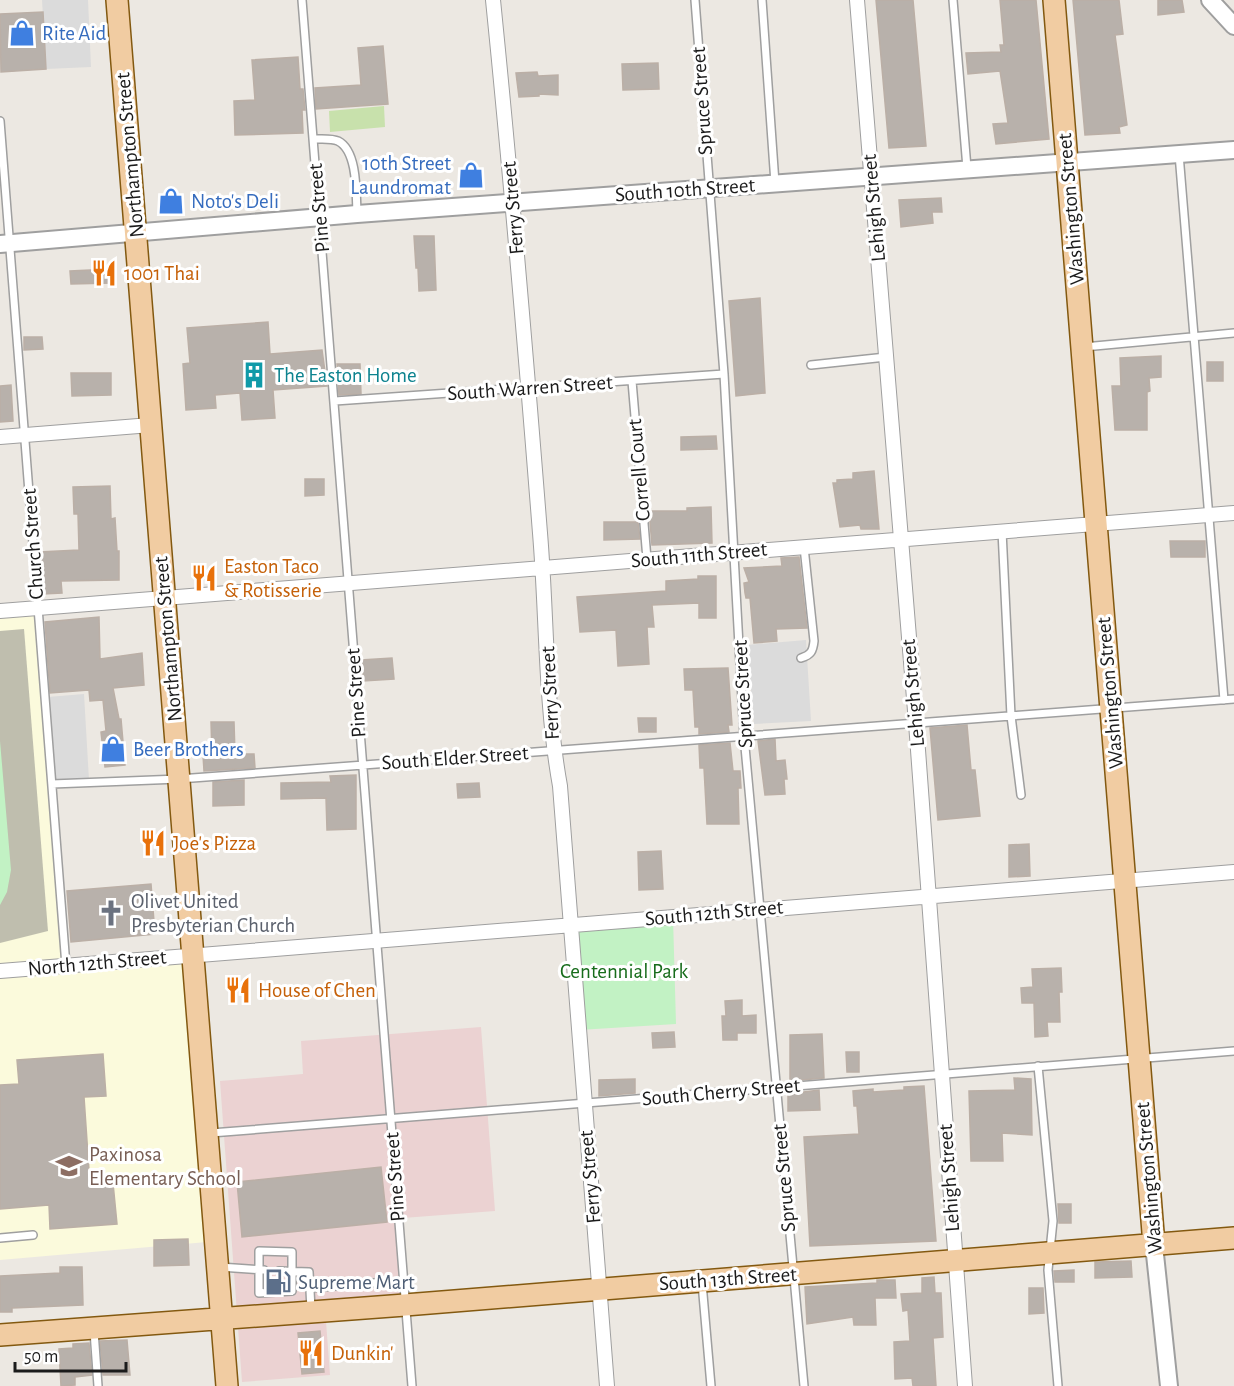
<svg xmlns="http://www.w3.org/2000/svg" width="1234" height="1386" font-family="'Alegreya Sans',sans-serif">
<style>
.commercial{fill:#ebd2d2}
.education{fill:#fbfadc}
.construction{fill:#bfbeae}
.grass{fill:#c8e1ac}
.park{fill:#c2f2c4}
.parking{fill:#dbdbdb}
.building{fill:#b8b1ab;stroke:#bbafa6;stroke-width:1.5}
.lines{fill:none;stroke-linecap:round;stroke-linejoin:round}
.service-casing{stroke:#9f9f9f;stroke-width:10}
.minor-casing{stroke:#9f9f9f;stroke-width:16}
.tertiary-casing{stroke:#9f9f9f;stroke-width:20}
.primary-casing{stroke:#835910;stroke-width:24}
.service{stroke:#fff;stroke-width:7}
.minor{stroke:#fff;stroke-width:14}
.tertiary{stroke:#fff;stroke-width:16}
.primary{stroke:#f1cca2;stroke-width:21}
.labels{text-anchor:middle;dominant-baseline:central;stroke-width:6;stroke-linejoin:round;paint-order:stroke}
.shop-label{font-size:21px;fill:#366cbe;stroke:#fff;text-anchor:start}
.street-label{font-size:21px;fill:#1b1b1b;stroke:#fff}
.food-label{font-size:21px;fill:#c56008;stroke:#fff;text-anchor:start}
.culture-label{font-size:21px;fill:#0d838f;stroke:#fff;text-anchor:start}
.worship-label{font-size:21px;fill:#5b616d;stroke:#fff;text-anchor:start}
.park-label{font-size:21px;fill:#176c1b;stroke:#fff}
.education-label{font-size:21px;fill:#785e54;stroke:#fff;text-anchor:start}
.service-label{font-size:21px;fill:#4e5e75;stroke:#fff;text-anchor:start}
</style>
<rect width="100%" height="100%" fill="#ece8e2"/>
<!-- commercial -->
<path class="commercial" d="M481,1027L495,1211L403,1218L409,1302L325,1308L330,1375L242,1382L220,1081L303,1074L301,1041Z"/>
<!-- education -->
<path class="education" d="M34,610L64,966L183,956L207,1242L0,1260V613Z"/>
<!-- construction -->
<path class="construction" d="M24,629L48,931L0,943V631Z"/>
<!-- grass -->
<path class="grass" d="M384,106L385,127L330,132L329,111Z"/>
<!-- park -->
<path class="park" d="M0,741L11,870L7,892L0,905Z
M673,917L676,1024L579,1030L571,925Z"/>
<!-- parking -->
<path class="parking" d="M42,0H88L91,67L46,69Z
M806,640L811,721L754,724L747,645Z
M84,694L89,780L55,782L48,697Z"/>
<!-- building -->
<path class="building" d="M876,0H913L926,146L889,148Z
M1000,0H1036L1049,139L996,144L993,124L1008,123L1000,71L968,74L966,53L1001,52L1000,45H1004Z
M1073,0H1119L1123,34L1115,35L1127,125L1119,127L1120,133L1085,135Z
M1158,0H1182L1184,12L1158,15Z
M43,12L46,69L1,72L0,14Z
M383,46L388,104L316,109L315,88L361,85L358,48Z
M298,57L300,89H303L305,110H302L303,133L235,135L234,101L255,100L252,60Z
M658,63L659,89L623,90L622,64Z
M537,72L538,76L558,75V95L539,94V96L519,97L516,73Z
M941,198L942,212H932L933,223L901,227L899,200Z
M414,236H434L436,290L419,291L418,268H416Z
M111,269L112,283L71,284L70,271Z
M760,298L765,393L736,396L729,301Z
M268,322L270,354L322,350L327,386L273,390L275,418L242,420L240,393L215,395L216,408L186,410L183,364L190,363L187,328Z
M24,337H42L43,349L24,350Z
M1161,356V377L1149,378L1150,391L1147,392V430H1115L1112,386H1121L1120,358Z
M1207,362H1223V381H1207Z
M337,364H360L361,394L339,395Z
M71,373H111V395L72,396Z
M11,385L13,421L0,422V386Z
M716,436L717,449L681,450V437Z
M874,471L879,529H861L860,525L840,527L833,483H837V480L853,479V473Z
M305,479H324V495L305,496Z
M110,486L111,519L115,518L117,551H119V580L61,581L62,593L43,594L39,552L79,550L78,514H74L73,487Z
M711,507L712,543L652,545L649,511H687V508Z
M604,522H638L640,539L604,540Z
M1170,541H1205V557H1171Z
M799,557L807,628L776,629L777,641L754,643L750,598H746L745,593L744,583L749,582L744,568L782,566L781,558Z
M698,576H716V618H699V603L652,605L654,627H647L649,664L618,666L616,630L580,632L577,597L666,591V581L698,579Z
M99,617L100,659L142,653L144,685L113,688L119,719H121L125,765L105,767L101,732L106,731L103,700L90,701L89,690L50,693L45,622Z
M392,658L394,679L363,681L361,660Z
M728,668L732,725H728L729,732L699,734V727H695L693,690H685L684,669Z
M638,718H656V732H639Z
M211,722H234L235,754H254L255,768L204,771L203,755H212Z
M967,725L971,770H975L980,816L938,820L930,728Z
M775,739L776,761L785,760L787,779H784L785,794L765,795L758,741Z
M730,743L733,771H740L741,788H738L739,824H707L704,768H700L699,745Z
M356,775V829L327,830L326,798L281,799V783L331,782L330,776Z
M244,780V805L213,806V782Z
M479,783L480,797L458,798L457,784Z
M1029,844L1030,876L1009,877V845Z
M661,851L663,889L639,890L638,852Z
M151,884L155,934L71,942L67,891Z
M1061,968L1062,992H1059L1060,1022H1047L1048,1036L1035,1037L1034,1003H1022L1021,988L1033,987L1032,969Z
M742,1000V1016L756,1015V1033H737V1040H723L722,1016H726L725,1001Z
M674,1032L675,1047L653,1048L652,1033Z
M822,1034L824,1078L790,1081V1035Z
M846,1052H859V1072H847Z
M103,1054L106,1096L84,1097L90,1185L113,1183L117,1224L50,1229L49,1205L0,1209V1085L19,1084L17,1060Z
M1014,1078L1031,1079L1032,1135L1002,1133L1003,1161H971L969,1091L1015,1090Z
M635,1079V1093L599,1096V1080Z
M924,1086L936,1241L810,1246L804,1137L859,1134L857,1106H854L853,1091L873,1089V1092L904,1090V1087Z
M819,1090L820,1110L788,1111V1094Z
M381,1167L387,1222L242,1237L237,1182Z
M1058,1204H1071V1223H1059Z
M188,1239L189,1265L154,1266V1240Z
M1131,1261L1132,1277L1095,1278V1262Z
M60,1267H82L83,1305L12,1308V1312H0V1276L60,1273Z
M1074,1270V1282H1055L1054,1271Z
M934,1277L935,1293H941L943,1337L933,1338L936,1386H913L912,1378L895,1379L894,1342L910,1341L908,1310L903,1311L901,1294L922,1293V1278Z
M877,1280H895L896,1298H875L876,1325H854L853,1317L807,1324L805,1287L877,1283Z
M1029,1288H1043L1044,1313L1029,1314Z
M320,1331L324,1372L302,1374L298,1333Z
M127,1340L130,1375H103L100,1341Z
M89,1343L92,1375L75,1377V1385L61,1386L59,1349L73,1348V1344Z"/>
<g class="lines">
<!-- service casing -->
<g class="service-casing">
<path id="service" d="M302,0L412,1386
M695,0L724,374L744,736L804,1386
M762,0L775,183
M953,0L967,168
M0,121L66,966
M314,139C321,139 332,138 338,141C358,151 356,194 357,214
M1179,154L1224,700
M1084,347L1234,333
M811,365L886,357
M632,381L647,559
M335,401L724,374
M1002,531L1011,716L1021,795
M801,658C811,655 813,651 814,641L804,547
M52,784L179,779L1234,699
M1038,1066L1053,1221L1048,1270L1058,1386
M211,1133L1234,1051
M0,1238L33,1235
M259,1251L292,1252V1291L259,1293Z
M220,1267L264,1270
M279,1271L309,1272L311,1309
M702,1283L711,1386
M310,1288L386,1282
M94,1331L98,1386"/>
</g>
<!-- minor casing -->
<g class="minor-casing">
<path id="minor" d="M493,0C511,178 526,355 540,533C547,617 545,703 560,786L607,1386
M857,0L916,723L965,1386
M0,437L151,425
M0,611L1234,513
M0,971L1234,872"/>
</g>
<!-- tertiary casing -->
<g class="tertiary-casing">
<path id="tertiary" d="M1210,0L1234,26
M0,244L357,214L1234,150
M1154,1245L1169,1386"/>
</g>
<!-- primary casing -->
<g class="primary-casing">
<path id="primary" d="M117,0L227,1386
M1054,0L1154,1245
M0,1335L405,1305L1234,1238"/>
</g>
<!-- service -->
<use href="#service" class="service"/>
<!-- minor -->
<use href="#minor" class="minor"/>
<!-- tertiary -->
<use href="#tertiary" class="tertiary"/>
<!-- primary -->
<use href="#primary" class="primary"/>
</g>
<!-- icons -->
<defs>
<g id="shop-bare" transform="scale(2.07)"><path d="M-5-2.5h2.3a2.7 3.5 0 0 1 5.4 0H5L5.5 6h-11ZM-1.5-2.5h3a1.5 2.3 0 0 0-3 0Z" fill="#3f7fe0" stroke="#fff" stroke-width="2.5" paint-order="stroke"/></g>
<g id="restaurant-bare" transform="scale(2.07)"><path d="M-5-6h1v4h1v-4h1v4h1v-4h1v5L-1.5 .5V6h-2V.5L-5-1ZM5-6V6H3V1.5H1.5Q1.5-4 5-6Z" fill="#e8710a" stroke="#fff" stroke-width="2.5" paint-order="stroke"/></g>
<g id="building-bare" transform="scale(2.07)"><path d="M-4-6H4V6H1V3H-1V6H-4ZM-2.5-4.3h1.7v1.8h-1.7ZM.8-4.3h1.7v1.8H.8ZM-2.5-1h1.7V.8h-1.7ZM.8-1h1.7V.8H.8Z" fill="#0f9aa8" stroke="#fff" stroke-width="2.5" paint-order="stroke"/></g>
<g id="church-bare" transform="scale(2.07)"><path d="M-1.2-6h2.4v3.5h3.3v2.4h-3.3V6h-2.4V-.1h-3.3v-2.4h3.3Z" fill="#6b7280" stroke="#fff" stroke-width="2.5" paint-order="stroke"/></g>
<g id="school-bare" transform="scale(2.07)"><path d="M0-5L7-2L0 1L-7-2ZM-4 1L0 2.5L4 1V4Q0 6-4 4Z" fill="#8d6e63" stroke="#fff" stroke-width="2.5" paint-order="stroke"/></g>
<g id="fuel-bare" transform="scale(2.07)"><path d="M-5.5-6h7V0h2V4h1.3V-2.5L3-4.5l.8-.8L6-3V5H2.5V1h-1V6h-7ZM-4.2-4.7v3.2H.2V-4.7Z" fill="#5c6f8a" stroke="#fff" stroke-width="2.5" paint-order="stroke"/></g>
</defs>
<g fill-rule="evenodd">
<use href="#shop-bare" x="22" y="33"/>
<use href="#shop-bare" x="471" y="175"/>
<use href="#shop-bare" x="171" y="201"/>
<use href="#restaurant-bare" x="104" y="273"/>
<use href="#building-bare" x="254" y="375"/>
<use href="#restaurant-bare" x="204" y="578"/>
<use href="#shop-bare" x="113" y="749"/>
<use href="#restaurant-bare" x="153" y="843"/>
<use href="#church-bare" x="111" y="913"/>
<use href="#restaurant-bare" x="238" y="990"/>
<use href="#school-bare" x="69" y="1166"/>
<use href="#fuel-bare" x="278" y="1282"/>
<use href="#restaurant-bare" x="311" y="1353"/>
</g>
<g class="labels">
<!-- shop labels -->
<g class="shop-label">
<text x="42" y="33">Rite Aid</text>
<text x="451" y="163" text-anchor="end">10th Street<tspan x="451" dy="24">Laundromat</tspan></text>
<text x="191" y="201">Noto's Deli</text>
<text x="133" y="749">Beer Brothers</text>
</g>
<!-- street labels -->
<g class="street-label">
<text transform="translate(702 101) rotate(-94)">Spruce Street</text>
<text transform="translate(130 155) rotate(-95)">Northampton Street</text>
<text transform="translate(685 190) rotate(-4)">South 10th Street</text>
<text transform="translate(319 208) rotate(-95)">Pine Street</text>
<text transform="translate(513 208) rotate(-95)">Ferry Street</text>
<text transform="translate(874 208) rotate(-95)">Lehigh Street</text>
<text transform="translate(1071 209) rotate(-95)">Washington Street</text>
<text transform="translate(530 388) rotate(-4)">South Warren Street</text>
<text transform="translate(639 470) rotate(-95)">Correll Court</text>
<text transform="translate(33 544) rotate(-94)">Church Street</text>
<text transform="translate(699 555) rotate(-5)">South 11th Street</text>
<text transform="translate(168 639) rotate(-95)">Northampton Street</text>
<text transform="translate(356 693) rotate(-94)">Pine Street</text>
<text transform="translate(550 693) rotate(-93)">Ferry Street</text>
<text transform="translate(913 693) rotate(-95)">Lehigh Street</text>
<text transform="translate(1110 693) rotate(-95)">Washington Street</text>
<text transform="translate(743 694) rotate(-93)">Spruce Street</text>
<text transform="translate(455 758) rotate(-4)">South Elder Street</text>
<text transform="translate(714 913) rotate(-5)">South 12th Street</text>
<text transform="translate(97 963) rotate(-5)">North 12th Street</text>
<text transform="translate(721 1092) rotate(-5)">South Cherry Street</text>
<text transform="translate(395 1177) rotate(-94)">Pine Street</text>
<text transform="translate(590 1177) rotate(-95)">Ferry Street</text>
<text transform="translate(784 1178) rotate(-95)">Spruce Street</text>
<text transform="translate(949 1178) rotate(-94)">Lehigh Street</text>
<text transform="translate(1149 1178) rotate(-95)">Washington Street</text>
<text transform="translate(728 1279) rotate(-4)">South 13th Street</text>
</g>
<!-- food labels -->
<g class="food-label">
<text x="124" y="273">1001 Thai</text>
<text x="224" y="566">Easton Taco<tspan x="224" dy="24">&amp; Rotisserie</tspan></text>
<text x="173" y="843">Joe's Pizza</text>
<text x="258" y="990">House of Chen</text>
<text x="331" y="1353">Dunkin'</text>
</g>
<!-- culture labels -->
<g class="culture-label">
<text x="274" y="375">The Easton Home</text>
</g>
<!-- worship labels -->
<g class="worship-label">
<text x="131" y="901">Olivet United<tspan x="131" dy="24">Presbyterian Church</tspan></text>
</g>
<!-- park labels -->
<g class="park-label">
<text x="624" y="971">Centennial Park</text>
</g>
<!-- education labels -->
<g class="education-label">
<text x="89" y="1154">Paxinosa<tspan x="89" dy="24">Elementary School</tspan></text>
</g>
<!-- service labels -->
<g class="service-label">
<text x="298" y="1282">Supreme Mart</text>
</g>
</g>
<!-- scale -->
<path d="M15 1362v9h111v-9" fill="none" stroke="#1b1b1b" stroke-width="3"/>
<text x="24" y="1362" font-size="18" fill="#1b1b1b" stroke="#ffffff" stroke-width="4.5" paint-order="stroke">50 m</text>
</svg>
